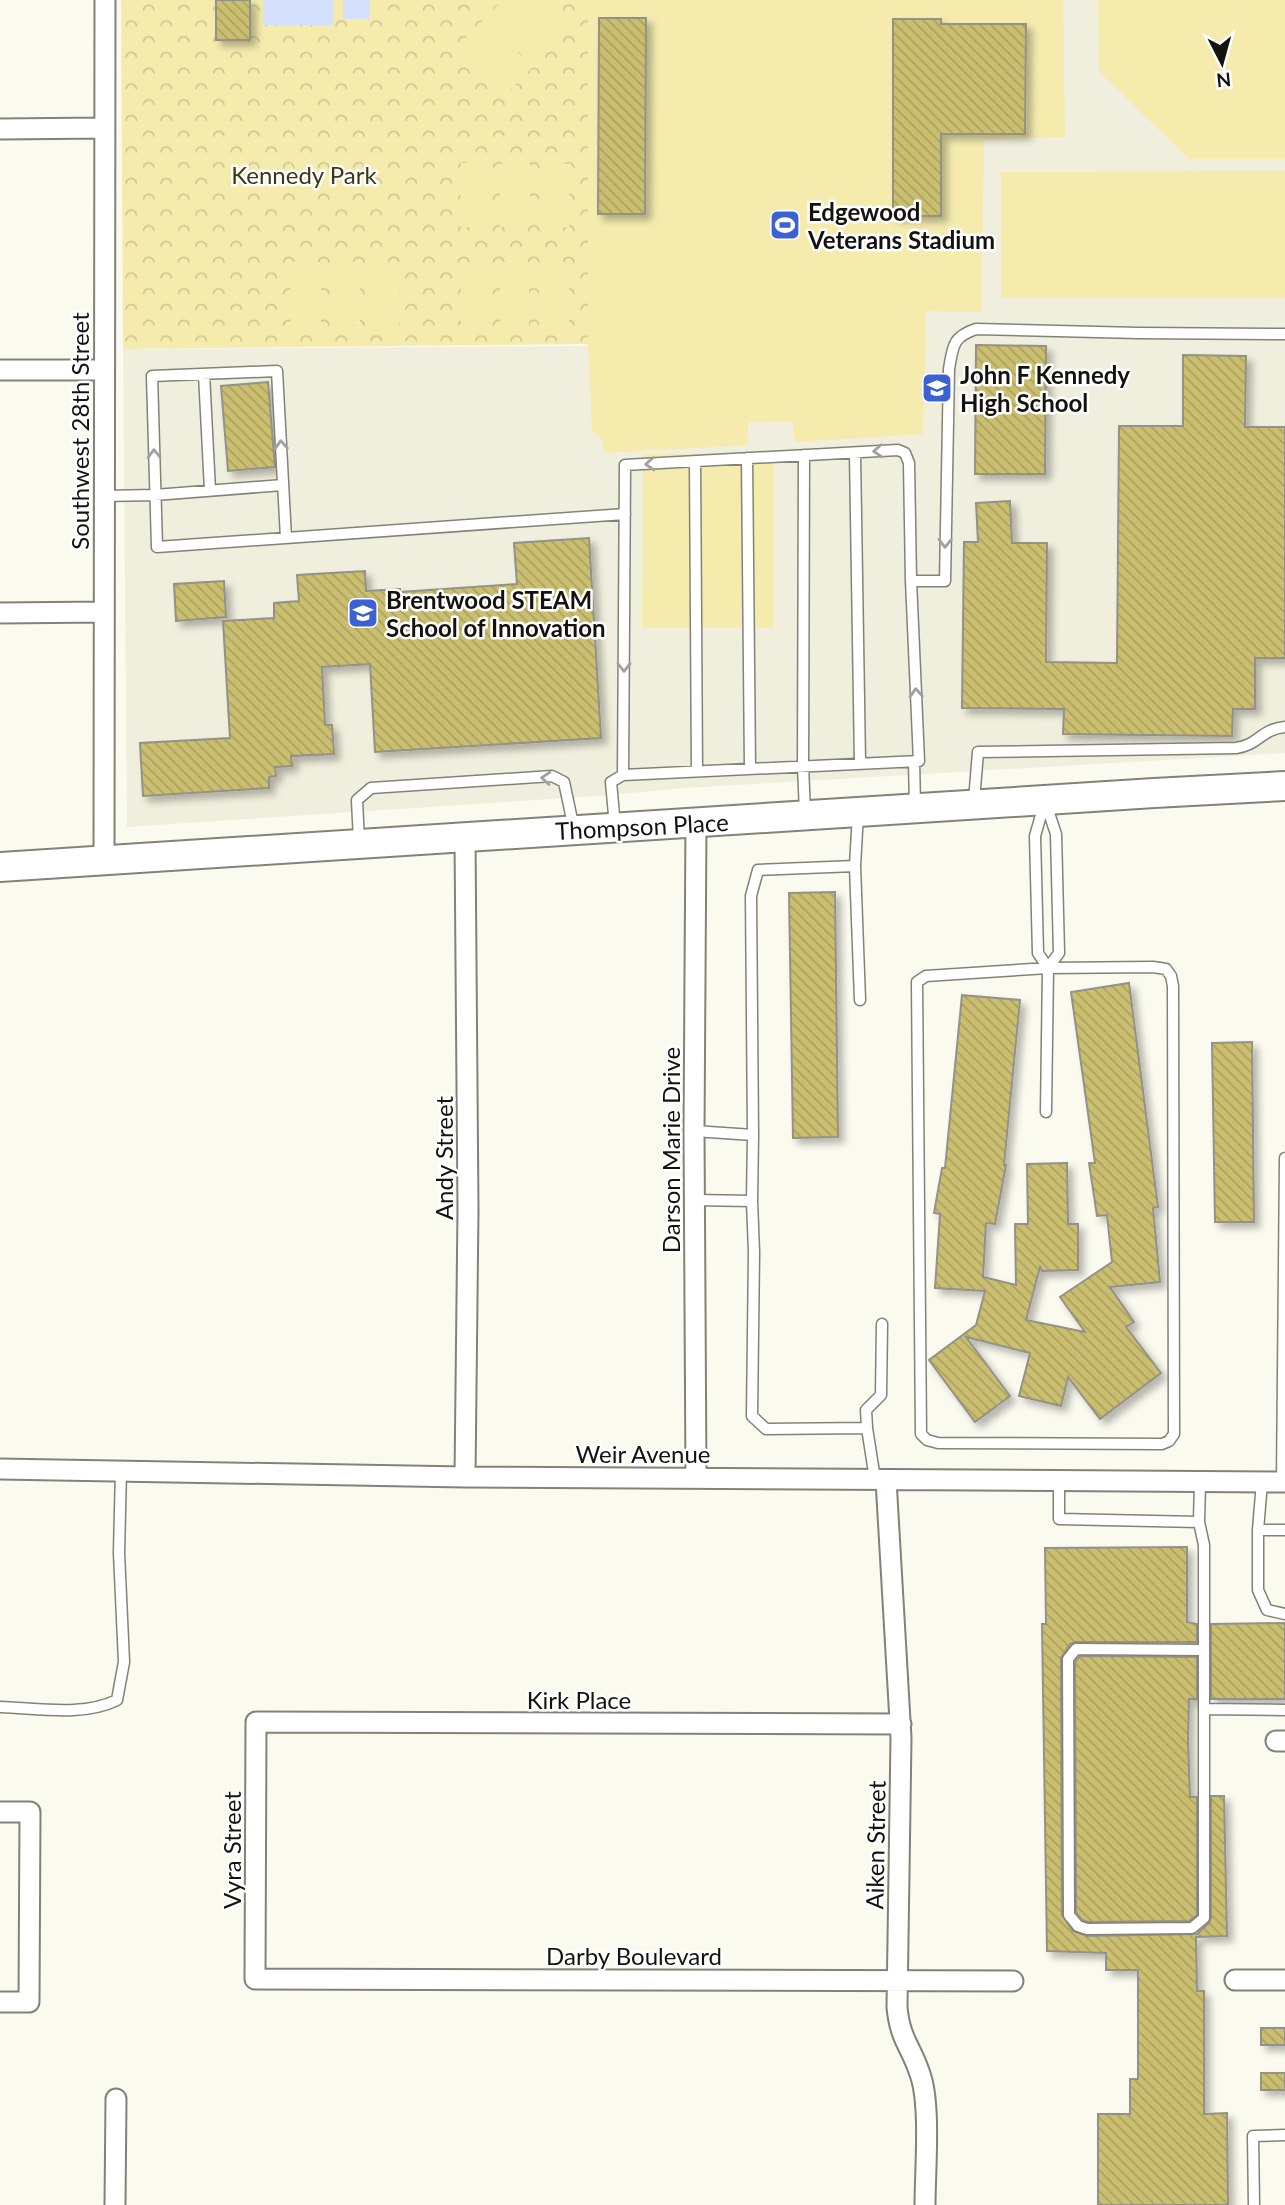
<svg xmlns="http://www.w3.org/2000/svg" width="1285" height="2205" font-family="Lato,sans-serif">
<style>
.built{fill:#f0eedc}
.park{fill:url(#park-crowns)}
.pitch{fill:#f4ebad}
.water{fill:#d4e0fc}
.building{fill:url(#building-back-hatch);stroke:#939288;stroke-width:2;filter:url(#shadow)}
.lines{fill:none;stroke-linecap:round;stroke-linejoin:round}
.lane-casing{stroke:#838278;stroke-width:13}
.street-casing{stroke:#838278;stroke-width:23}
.secondary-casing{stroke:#838278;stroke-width:32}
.lane{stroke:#fff;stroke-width:10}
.street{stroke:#fff;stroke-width:19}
.secondary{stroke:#fff;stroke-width:28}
.oneway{stroke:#a1a09f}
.labels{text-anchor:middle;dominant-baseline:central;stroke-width:5;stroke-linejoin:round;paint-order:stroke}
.park-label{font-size:24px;fill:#3c3714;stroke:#fff}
.poi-label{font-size:24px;font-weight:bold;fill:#13120f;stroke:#fff;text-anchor:start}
.street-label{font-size:24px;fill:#13120f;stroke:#fff}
</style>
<defs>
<pattern id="park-crowns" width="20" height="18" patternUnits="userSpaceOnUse" patternTransform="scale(1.75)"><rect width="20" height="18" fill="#f4ebad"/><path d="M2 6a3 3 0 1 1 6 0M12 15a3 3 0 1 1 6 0" fill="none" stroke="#d0c894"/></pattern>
<pattern id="building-back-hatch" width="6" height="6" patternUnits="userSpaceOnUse" patternTransform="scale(1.75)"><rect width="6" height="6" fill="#cabe6f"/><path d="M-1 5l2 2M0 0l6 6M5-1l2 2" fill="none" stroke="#ada25f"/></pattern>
<filter id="shadow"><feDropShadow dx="5.5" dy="5.5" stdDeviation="3.5" flood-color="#0004"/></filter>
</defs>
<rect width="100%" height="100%" fill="#fbfaef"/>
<!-- built -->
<path class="built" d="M588,0H1285V753L685,788L610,795L127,827L123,349L588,346Z"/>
<!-- park -->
<path class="park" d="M121,0H588V344L123,349Z"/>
<!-- pitch -->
<path class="pitch" d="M502,0H540L570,30L541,59L492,11Z
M588,0H1063L1065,137L984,140L981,312L926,311L923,434L795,442L793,421L748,422L747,445L604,453L602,439L592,430L588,346Z
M1098,0H1285V159H1189L1099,71Z
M484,19L533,67L504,96L456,48Z
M461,163H490V227H460Z
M540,163L569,164V227H539Z
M500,164H530V227H500Z
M1285,171V298H1001V172Z
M291,262H321V326H291Z
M331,262H360V325H330Z
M370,262H400L399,326H369Z
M461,262H490V326H461Z
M500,262H529V326H500Z
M539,262H569V326H539Z
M643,454L774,455V628H642Z"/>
<!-- water -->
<path class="water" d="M263,0H334V25H263Z
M343,0H370V19H343Z"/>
<!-- building -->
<path class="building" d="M216,0H250V40H216Z
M599,18H646L645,214H598Z
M893,19H941V24H1026L1025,134H941V216H893Z
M976,345L1046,346L1045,474H975Z
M1183,355L1246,356L1245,427H1285V658H1255V709H1233L1232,736L1063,734L1064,709L962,708L964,542H978L976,503L1010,501L1012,543H1047L1046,662L1117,663L1119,426H1183Z
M268,382L275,467L228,471L221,386Z
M589,538L601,738L375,752L370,664L322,667L325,725H332L334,754L291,756L292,766L275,767L276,776L269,777V788L143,796L140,743L230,738L223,621L274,618V603L299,601L297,575L365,571L366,591L400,589V592L517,584L514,543Z
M224,581L226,617L176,621L174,584Z
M835,892L838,1137L793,1138L789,893Z
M1129,983L1158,1207L1153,1208L1160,1282L1110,1287L1134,1322L1126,1327L1161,1373L1100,1419L1068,1377L1061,1406L1019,1396L1030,1353L966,1337L1010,1396L975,1422L929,1360L976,1325L985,1291L935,1288L940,1214L934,1213L942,1168H945L962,995L1020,1000L1004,1165H1006L995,1224L986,1223L983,1277L1016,1285L1015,1224H1028L1027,1164L1067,1163L1068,1224H1078V1270L1042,1271L1040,1267L1026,1320L1085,1332L1060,1297L1112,1262L1107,1215L1097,1216L1089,1163H1095L1071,992Z
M1252,1042L1254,1222H1215L1212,1043Z
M1187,1547V1622L1197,1624V1642H1075L1070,1644L1061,1658L1062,1915L1073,1931L1087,1936L1197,1934L1209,1923L1211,1918V1796H1224L1227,1936L1196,1937L1197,1991H1204V2114L1227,2113L1228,2205H1098V2114H1130V2079H1138V1970H1106V1953L1047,1951L1042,1624H1046L1045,1548Z
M1285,1623V1699H1211V1624Z
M1080,1656L1197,1657V1699H1189L1188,1739L1190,1797H1197V1915L1189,1921L1088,1922L1082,1920L1076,1912L1075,1662Z
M1261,2028H1285V2045H1261Z
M1261,2073H1285V2090H1261Z"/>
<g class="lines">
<!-- lane casing -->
<g class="lane-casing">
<path id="lane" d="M204,374L210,490
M855,453L860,763
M804,455L803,766L805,813
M747,458L750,769
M695,461L697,771
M104,496L155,495L283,485
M286,538L277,371L152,376L157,547L625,514
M914,761L915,806
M623,775L919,761L911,581
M974,801L978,752L1236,748C1259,745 1261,729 1285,727
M1045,801L1056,834L1059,953L1048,968L1038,953L1035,836Z
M615,826L611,782L623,775L625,465L898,450L905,453L909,463L911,581H945L949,369C953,347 952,337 976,329L1138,333L1285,334
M359,841L357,800L371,788L552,776L564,782L574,829
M855,866L860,1000
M1153,967L1166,969L1171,976L1173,986L1174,1434L1169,1441L1162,1444L938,1443L927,1440L921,1434L917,982L926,976L1048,968Z
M1046,1112L1048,968
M694,1131L753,1135L751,896L758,870L855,866L858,814
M694,1200L752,1201L754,1252L752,1416L766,1429L867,1428L875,1479
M752,1201L753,1135
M867,1428L866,1410L881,1395L882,1324
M1059,1482V1519L1199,1522L1200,1483
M1262,1482L1258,1530V1590L1267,1610L1285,1614
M1282,1482L1285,1158
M1199,1522L1204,1545V1709L1285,1710
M1258,1530H1285
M1204,1650L1076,1649L1068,1659L1069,1915L1078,1926L1087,1929L1192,1928L1204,1918V1709
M0,1707C37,1708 83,1717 117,1700L124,1662L119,1553L121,1470
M1254,2205L1253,2136L1285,2135"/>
</g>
<!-- street casing -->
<g class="street-casing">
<path id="street" d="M0,129L104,128
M0,370H103
M0,613L103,612
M696,823L694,1131L696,1477
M104,861L105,0
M0,1469L465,1477L1285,1482
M465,1477L468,1210L465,838
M886,1480L901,1738L897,2007C900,2040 911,2046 920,2074C931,2104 925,2171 925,2205
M901,1724L256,1722L255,1979L1013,1981
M1276,1741H1285
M0,1812H30L29,2002H0
M1235,1980H1285
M115,2205L116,2099"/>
</g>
<!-- secondary casing -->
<g class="secondary-casing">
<path id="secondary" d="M0,867L1154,793L1285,786"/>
</g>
<!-- lane -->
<use href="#lane" class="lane"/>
<!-- street -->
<use href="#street" class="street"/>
<!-- secondary -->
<use href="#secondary" class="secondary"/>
</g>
<!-- one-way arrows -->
<defs><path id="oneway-chevron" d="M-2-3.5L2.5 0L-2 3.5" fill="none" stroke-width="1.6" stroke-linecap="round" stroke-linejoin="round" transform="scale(1.75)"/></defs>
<g class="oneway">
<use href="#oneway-chevron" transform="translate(281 445) rotate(-93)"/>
<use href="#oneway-chevron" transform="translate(878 451) rotate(177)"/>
<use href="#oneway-chevron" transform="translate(154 454) rotate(-92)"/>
<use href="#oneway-chevron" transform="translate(650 464) rotate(177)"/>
<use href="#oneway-chevron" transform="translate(945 543) rotate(91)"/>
<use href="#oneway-chevron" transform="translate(624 667) rotate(90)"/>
<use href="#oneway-chevron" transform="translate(916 693) rotate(-93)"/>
<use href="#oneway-chevron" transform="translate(546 778) rotate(-175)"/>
</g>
<!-- icons -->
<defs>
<g id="stadium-square" transform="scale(1.575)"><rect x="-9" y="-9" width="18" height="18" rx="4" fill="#3b61d2" stroke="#fff"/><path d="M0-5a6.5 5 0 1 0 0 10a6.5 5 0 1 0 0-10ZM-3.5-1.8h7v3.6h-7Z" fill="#fff"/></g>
<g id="school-square" transform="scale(1.575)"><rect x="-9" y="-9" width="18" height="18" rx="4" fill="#3b61d2" stroke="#fff"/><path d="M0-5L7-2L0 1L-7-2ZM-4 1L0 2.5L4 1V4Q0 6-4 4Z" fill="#fff"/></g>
</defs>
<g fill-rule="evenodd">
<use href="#stadium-square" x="785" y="225"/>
<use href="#school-square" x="937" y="388"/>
<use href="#school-square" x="363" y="613"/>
</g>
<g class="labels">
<!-- park labels -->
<g class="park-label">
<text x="304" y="174">Kennedy Park</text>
</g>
<!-- poi labels -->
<g class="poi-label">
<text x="808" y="211">Edgewood<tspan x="808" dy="28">Veterans Stadium</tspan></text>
<text x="960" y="374">John F Kennedy<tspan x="960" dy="28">High School</tspan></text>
<text x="386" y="599">Brentwood STEAM<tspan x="386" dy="28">School of Innovation</tspan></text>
</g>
<!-- street labels -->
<g class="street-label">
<text transform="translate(79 431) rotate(-90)">Southwest 28th Street</text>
<text transform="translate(642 826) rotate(-3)">Thompson Place</text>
<text transform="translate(670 1150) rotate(-90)">Darson Marie Drive</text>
<text transform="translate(443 1158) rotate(-90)">Andy Street</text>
<text x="643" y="1453">Weir Avenue</text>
<text x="579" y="1699">Kirk Place</text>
<text transform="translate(875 1845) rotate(-89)">Aiken Street</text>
<text transform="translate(231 1850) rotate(-90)">Vyra Street</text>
<text x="634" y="1955">Darby Boulevard</text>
</g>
</g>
<!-- north arrow -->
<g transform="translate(1222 63) rotate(174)" stroke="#ffffff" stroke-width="5" paint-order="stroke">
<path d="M0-5L12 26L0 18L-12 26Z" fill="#13120f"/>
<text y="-10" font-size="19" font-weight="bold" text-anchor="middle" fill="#13120f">N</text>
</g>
</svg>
